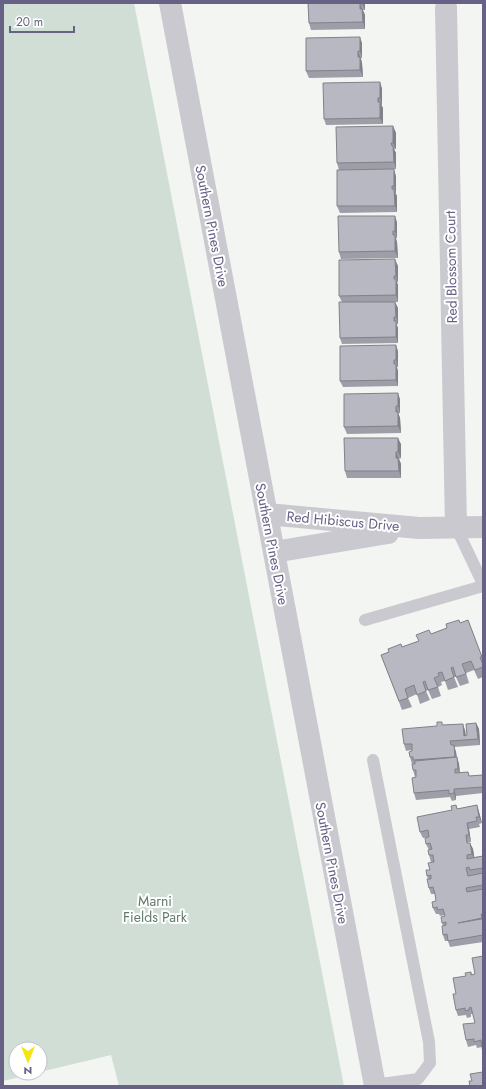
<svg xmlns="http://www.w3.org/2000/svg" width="486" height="1089" font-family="Jost,sans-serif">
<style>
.green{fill:#d1ded5}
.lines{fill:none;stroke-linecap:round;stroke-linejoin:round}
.service{stroke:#cac9cf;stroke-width:12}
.minor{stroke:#cac9cf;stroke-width:22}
.wall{fill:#9e9ea8}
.shaded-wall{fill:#818188}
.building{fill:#b8b8c3;stroke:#818188}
.labels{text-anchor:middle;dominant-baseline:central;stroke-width:4;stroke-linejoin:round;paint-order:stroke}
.street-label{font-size:14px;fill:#666185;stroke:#fff}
.park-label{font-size:14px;fill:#617c6e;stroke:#fff}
</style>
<rect width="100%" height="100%" fill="#f2f5f1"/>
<!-- green -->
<path class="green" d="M3,3H134L344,1086H119L111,1055L40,1072V1049H16V1073H36L3,1081Z"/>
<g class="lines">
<!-- service -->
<path class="service" d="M456,527L483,584
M365,620L483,586
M373,760L429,1042L430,1063L418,1079L374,1085"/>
<!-- minor -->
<path class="minor" d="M170,3L375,1086
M446,8L456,527
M267,514L419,528L483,527
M274,552L388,533"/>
</g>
<!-- wall -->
<path class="wall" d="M308,3H365V10H363L365,15V29L311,30L309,23Z
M362,43V58H361L362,63L363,77L309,78L306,71Z
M380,82L382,89V105H381L383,108V124L326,125L324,119Z
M393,126L396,133V149H394L396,153V169L339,170L337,163Z
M396,176V193H395L397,196V212L340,213L337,206Z
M397,222V238H396L397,242L398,258L341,259L339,252Z
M398,266V282H397L398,285V302H395L398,308V324H396L398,328V343L342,344L340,338L342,302L339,296Z
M398,351V367H397L398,371V386L343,387L340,381Z
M400,399V413H398L400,418L401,433L347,434L344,427Z
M401,444V458L399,459L401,464V478H347L345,471Z
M468,620L483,659V677L478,679L474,670L466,673L469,683L460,686L456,677H454L458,687L448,690L445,681L441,682L442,685L438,687L441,696L432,699L428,690L426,691L430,700L420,704L417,694L408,698L412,707L402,710L381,655L418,641L431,634Z
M476,723L479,729L480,745L454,747L456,752L457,757L459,764L460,773L468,772L469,776L483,775V793L456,796V800L452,801L450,797L416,800L414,793L416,776L415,777L413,770L414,764H412L410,757L412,750L406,751L404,744L444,725L465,730L466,736L467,735Z
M456,805L457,809L477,805L479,812L482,823L479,824L480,827L469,829L471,842H468V843H470L473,849L474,857L483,856V942L450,947L448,941H445L443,935V926L442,923L445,915L440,916L439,914H436L433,908L436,901L435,894H431L429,888L428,879L427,876L434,862H431L429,855V850L426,844L429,837L423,838L420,832L452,810Z
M483,956L482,1047L477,1048L476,1045L468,1047L466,1040L475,1023L473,1014H471V1017L467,1018L466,1015L458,1016L456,1010V994L466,976L471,972L472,975L475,974Z"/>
<!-- shaded-wall -->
<path class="shaded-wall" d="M362,3H365V10Z
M360,4L365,15V29L363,22L360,9Z
M360,37L362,43V58L360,51Z
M358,51L362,63L363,77L360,70L358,57Z
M380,82L382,89V105L380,98Z
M378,98L383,108V124L380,118Z
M393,126L396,133V149L393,143Z
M391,143L396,153V169L394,162Z
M394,169L396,176V193L394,186Z
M392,186L397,196V212L395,206Z
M395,216L397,222V238L395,231Z
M393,231L397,242L398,258L395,251Z
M395,259L398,266V282L396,276Z
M394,276L398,285V302L396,295Z
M395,302L398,308V324L396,317Z
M394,317L398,328V343L396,337Z
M396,345L398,351V367L396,360Z
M394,360L398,371V386L396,380Z
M398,393L400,399V413L398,406Z
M396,406L400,418L401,433L398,426Z
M398,438L401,444V458L398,452Z
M396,452L401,464V478L399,471L396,458Z
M476,723L479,729L480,745L478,739Z
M463,724L465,730L466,740L464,736Z
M454,745L456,752L457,763L455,757Z
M457,757L459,764L460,776L458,769Z
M454,789L456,796V800L454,793Z
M477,805L479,812L482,823L479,817Z
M467,823L469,829L471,842L469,835Z
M470,843L473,849L475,861L472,854Z"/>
<!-- building -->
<path class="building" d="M308,3H362V4H360V9H362L363,22L309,23Z
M360,37V51H358V57H360V70L306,71V38Z
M380,82V98H378V102H380V118L324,119L323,83Z
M393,126V143H391L392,146H393L394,162L337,163L336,127Z
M394,169V186H392V189H394L395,206H337V170Z
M338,216H395V231H393V235H395V251L339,252Z
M395,259L396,276H394V279H396V295L339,296V260Z
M339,302H395L396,317H394V321H396V337L340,338Z
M396,345V360H394V364H396V380L340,381V346Z
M398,393V406H396V412H398V426L344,427V394Z
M344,438H398V452H396V458H398L399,471H345Z
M459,620L460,623L468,620L482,657H480L483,665V667L475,670L471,661L462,664L466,674L456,677L453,667L451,668L454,677L445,681L442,672L438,673L439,676L434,678L438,687L428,690L425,681L423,682L426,691L417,695L414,685L405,689L408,698L399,701L381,655L389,652L388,649L401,644L402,647L419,641L416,635L429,630L431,634L447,628L446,624Z
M437,722H442V725L463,724L464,736L467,735L466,724L476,723L478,739L450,741L451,745H454L455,757L413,760V757H410L409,752L412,751V744H404L402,729L437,726Z
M457,757L458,769H455V773L468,772L469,776L483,775V787L454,789V793L449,794V790L414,793L412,778L416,777V770H413L412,764H415V761Z
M456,805L457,809L477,805L479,817H476L477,821L467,823L469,835H466L467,843H470L472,854L467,855V859L483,856V868L470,870L469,867L466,868L468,876L483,873V885L466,888L467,892L483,889V914H481L482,918L458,923L481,919L483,920V935L448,941L447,934L443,935L442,926L446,925V922L442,923L441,917L445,916L443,909L438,910L437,907L433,908L432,902L436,901L435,894L433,887L429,888L427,879H431V875L427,876L426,870H430L428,863L434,862L433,855H429L428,850L432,849L430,843L426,844L425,838L429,837L428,830L420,832L417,817L452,810L451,806Z
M483,956V1054L481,1040L474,1042V1039L466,1040L463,1024L475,1023L471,1007L469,1008V1010L465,1011V1008L456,1010L453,994H456L453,978L466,976L465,973L471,972V975L475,974L472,958Z
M483,1072V1086H470L469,1081H472L470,1074Z"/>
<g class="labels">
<!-- street labels -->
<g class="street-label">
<text transform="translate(212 226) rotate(79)">Southern Pines Drive</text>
<text transform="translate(451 267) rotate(-91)">Red Blossom Court</text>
<text transform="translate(343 521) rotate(5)">Red Hibiscus Drive</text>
<text transform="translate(272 544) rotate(79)">Southern Pines Drive</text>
<text transform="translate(332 863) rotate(79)">Southern Pines Drive</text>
</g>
<!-- park labels -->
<g class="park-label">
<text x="155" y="901">Marni<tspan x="155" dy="16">Fields Park</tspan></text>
</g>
</g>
<!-- border -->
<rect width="486" height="1089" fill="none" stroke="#666185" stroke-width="8"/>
<!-- north arrow -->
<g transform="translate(28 1061) rotate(180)"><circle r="19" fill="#ffffff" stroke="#c2c0ce"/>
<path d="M0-3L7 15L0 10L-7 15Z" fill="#f4e412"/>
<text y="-6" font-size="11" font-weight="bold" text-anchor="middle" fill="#666185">N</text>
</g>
<!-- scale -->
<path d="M10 26v6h64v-6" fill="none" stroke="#666185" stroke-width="2"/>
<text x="16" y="26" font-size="12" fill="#666185" stroke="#ffffff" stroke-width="3" paint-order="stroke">20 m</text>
</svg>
